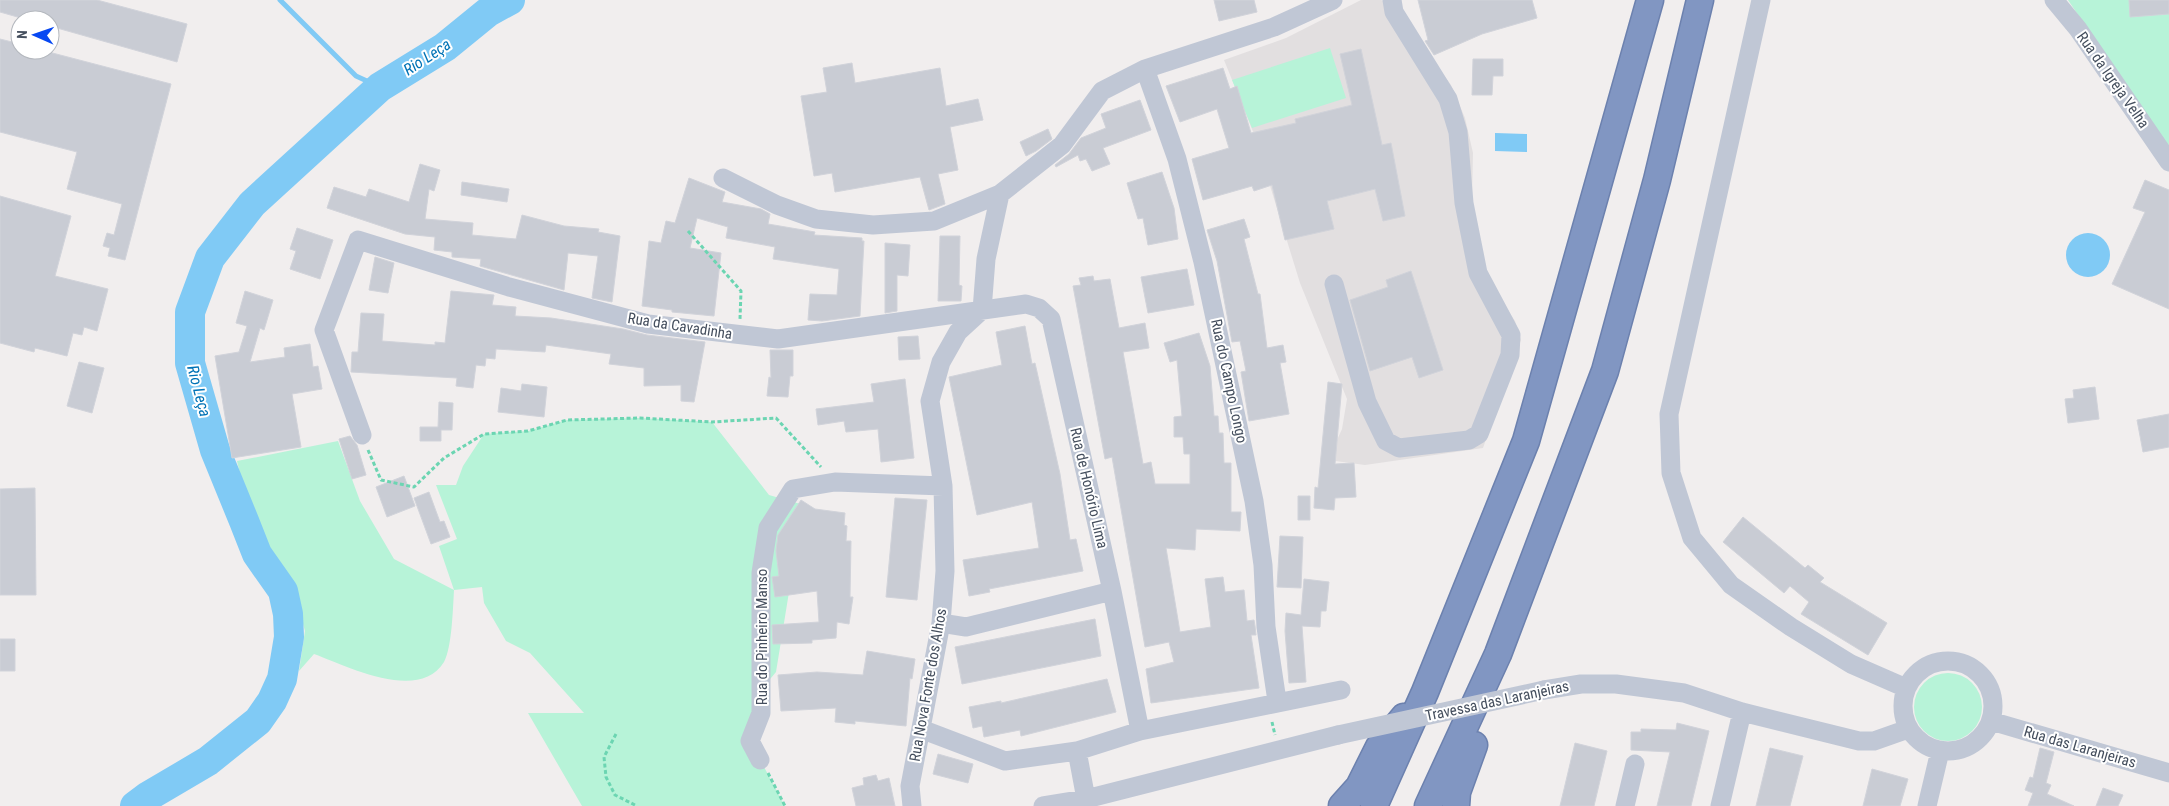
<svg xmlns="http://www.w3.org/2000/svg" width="2169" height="806" font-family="'Roboto Condensed',sans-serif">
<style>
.education{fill:#e2dfe0}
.green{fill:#b7f3d8}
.water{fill:#80caf5}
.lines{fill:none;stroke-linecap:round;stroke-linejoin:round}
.stream{stroke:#80caf5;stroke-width:5}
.river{stroke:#80caf5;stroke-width:30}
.building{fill:#c9ccd4;stroke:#d1d3da}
.highway-casing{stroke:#6c81ae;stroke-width:29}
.path{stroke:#6cd5b2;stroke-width:3;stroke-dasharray:4 2.5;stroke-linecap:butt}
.minor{stroke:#c0c7d5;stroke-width:19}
.highway{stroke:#8196c2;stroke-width:26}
.minor-bridge{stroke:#c0c7d5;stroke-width:19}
.labels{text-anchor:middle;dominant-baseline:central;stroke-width:4;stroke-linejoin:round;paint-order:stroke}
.street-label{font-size:15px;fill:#444e5d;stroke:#fff}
.water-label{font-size:16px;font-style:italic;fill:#0072b5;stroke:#fff}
</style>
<rect width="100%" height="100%" fill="#f1eeee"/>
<!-- education -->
<path class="education" d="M1361,0H1381L1401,8L1418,40L1451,85L1465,118L1473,153L1472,199L1479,255L1496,292L1515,321L1521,340L1483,448L1365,465L1328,460L1342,429L1347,399L1300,283L1254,134L1224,60L1286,38Z"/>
<!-- green -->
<path class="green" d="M2068,0H2169V149Z
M1330,48L1346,98L1252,128L1232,80Z
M640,418L712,422L769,495L811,507L796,549L776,672L761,690L750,741L785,806H582L528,713H584L530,653L506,641L484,603L482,587L454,590C453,607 452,648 444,662C419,703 347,666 314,654L299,671L305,631L294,592L273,556L248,507L237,461L338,441L360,501L394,559L454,590L439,546L457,539L436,485H456L463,466L484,434L528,431L567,420Z
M1914 707a34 34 0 1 1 68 0a34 34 0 1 1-68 0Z"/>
<!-- water -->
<path class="water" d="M1495,133L1527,134V152L1495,151Z
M2066 255a22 22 0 1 1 44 0a22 22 0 1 1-44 0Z"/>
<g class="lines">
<!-- stream -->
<path class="stream" d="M280,0L356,76L380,87"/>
<!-- river -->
<path class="river" d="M135,806L147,797L208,761L258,721L272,701L282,679L289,637L288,614L283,591L257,554L244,521L215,450L190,363V312L210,258L252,204L380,87L445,47L488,12L510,0"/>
</g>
<!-- building -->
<path class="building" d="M0,0H97L187,24L177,62L50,26V20H28L0,12Z
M1214,0H1254L1257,12L1219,21Z
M1418,0H1532L1537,18L1482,34L1434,55L1425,41L1428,40Z
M2129,0H2169V14L2130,17Z
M0,39L20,44V50H41L171,84L125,260L108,256L110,248L103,246L107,233L114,235L122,204L67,189L77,152L0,132Z
M1361,49L1382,145L1391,143L1405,216L1383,221L1375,189L1327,201L1334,229L1285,240L1272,185L1254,191L1252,186L1203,200L1192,159L1229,148L1217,109L1180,122L1166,86L1223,68L1230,89L1237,86L1251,133L1296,123L1295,119L1352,105L1340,54Z
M1473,59H1503V76H1493L1492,95H1472Z
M852,63L855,83L940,68L946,106L978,99L983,120L950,127L958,170L938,174L945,204L929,210L920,177L835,192L832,173L814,176L801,96L827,92L823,68Z
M1140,100L1151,130L1103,148L1110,164L1092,171L1086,159L1080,161L1078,155L1056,167L1055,165L1069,154L1081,138L1106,128L1101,114Z
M1048,129L1052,139L1036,151L1026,156L1020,142Z
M420,164L440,170L434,191L429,189L425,219L473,223L472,235L516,239L522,215L564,226L599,229L598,232L620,236L612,302L592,298L598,256L568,253L564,290L480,266L481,259L452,257V252L434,250L435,237L405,234L327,208L334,187L366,197L369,189L409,202Z
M1162,172L1174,208L1178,239L1148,245L1143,218L1138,219L1127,183Z
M689,178L725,192L722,202L761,209L770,214L768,224L815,232L814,235L862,238V241H864L860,316L822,321L808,320L810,294L837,295L839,269L773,259L775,247L726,238L728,227L697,218L690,248L721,253L714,316L672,312V310L642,306L649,241L661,243L666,221L675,223Z
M2145,180L2169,190V309L2112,284L2145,212L2133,208Z
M462,182L509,189L507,202L461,195Z
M0,196L71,216L55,276L108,289L97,331L84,327L82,335L73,333L67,356L35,348L34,352L0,343Z
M1244,219L1250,237L1244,239L1258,294H1260L1267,348L1283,345L1286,362L1280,363L1289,414L1249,421L1241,372L1246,371L1240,341L1232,342L1217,261L1207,230Z
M297,228L333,240L320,279L290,269L296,251L290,249Z
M940,236H960L959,285L962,286L961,301H938Z
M885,243L910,245L908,276L897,275V311L885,313Z
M375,257L394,263L388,293L369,290Z
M1187,269L1194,305L1148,313L1141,277Z
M1411,271L1443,370L1419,378L1412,357L1370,371L1350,300L1388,287L1386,280Z
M1093,276L1094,281L1110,279L1119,328L1145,323L1149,348L1123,352L1143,464L1151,462L1155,484H1190V454H1184L1183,437H1174V417L1182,416L1177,360L1170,362L1164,343L1199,333L1210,366L1214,416H1218L1219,433H1223L1224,463H1231V512H1241L1240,531L1196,529L1195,550L1166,548L1180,632L1211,627L1205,579L1223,577L1225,592L1244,590L1247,621L1254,620L1255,626L1256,635H1251L1259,688L1151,703L1146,669L1174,662L1169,642L1145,647L1112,457L1105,459L1073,286L1081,285L1079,278Z
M245,291L273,300L264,330L260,328L250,362L285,357L284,348L310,344L313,367L318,366L322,389L292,394L301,447L232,458L215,356L239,352L247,326L236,323Z
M451,291L494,295L492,305L516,307L515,316L551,318L623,329L647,335L705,342L694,402L681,401V385L644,386V368L609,364L611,354L546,345L545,352L496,349L495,359L486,358L485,366L476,365L473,388L456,386L457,378L351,372L352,352H358L361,313L384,314L382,341L435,345V342L445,343Z
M1025,326L1032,364L1035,363L1060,474L1070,540L1076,539L1083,571L989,589L990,592L969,596L963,560L1039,548L1032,502L977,515L949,377L1002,365L996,332Z
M918,336L920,359L899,360L898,337Z
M770,350H793V376H790L788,397L767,396L769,377L771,378Z
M79,362L104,368L92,413L67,406Z
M905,379L914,458L881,462L878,429L846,432L844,421L818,425L816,409L874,402L871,384Z
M1328,382L1342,384L1335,464L1354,463L1356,497L1335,498L1334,510L1314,508L1315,487L1318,488Z
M522,384L547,387L544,417L498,412L501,388L521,391Z
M2095,387L2099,419L2068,423L2065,399L2074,398L2073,390Z
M439,402L453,403L452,430H441V441H420V427H438Z
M2169,414V447L2143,452L2137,420Z
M350,436L357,445L366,475L352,479L339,439Z
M404,476L415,506L387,517L376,487Z
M35,488L36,595H0V489Z
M429,492L440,522L444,521L450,537L431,544L414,498Z
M1298,496H1310V520H1298Z
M895,498L927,500L917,600L886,597Z
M801,500L815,509L845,513L844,525L847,526L846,541H851L850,597H853L849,624L837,622L836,638L812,640V643L773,644L772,625L819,622L817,591L775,597L772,577L779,576L776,551L778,535Z
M1743,517L1805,568L1808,565L1824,578L1820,582L1887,623L1868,655L1801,614L1809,602L1790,586L1784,593L1723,542Z
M1280,536L1303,537L1301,588L1277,587Z
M1304,579L1329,582L1326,611H1321L1320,627L1302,626L1306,682L1289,683L1285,631L1286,613L1301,615Z
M1095,619L1101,656L962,684L955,647Z
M0,639H15V671H0Z
M867,651L915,659L912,679L910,678L906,726L855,721V724L835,722L836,708L781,711L778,675L817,672L863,675Z
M1107,679L1116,712L1021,736L1020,730L984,737L982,726L973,728L969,707L1001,701V703Z
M1677,723L1709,731L1691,806H1657L1670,752L1631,750V732H1641V729L1676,730Z
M1575,743L1607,751L1594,806H1560Z
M1770,748L1803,756L1790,806H1756Z
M2040,748L2054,752L2046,783L2051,785L2047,794L2074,806H2028L2033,793L2025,790L2030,777L2033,778Z
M938,754L973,764L968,783L933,774Z
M1872,769L1908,779L1900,806H1863Z
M876,775L878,781L889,778L895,806H856L852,788L864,785L863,778Z
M2103,788L2123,795L2118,806H2096Z"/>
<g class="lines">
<!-- highway casing -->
<g class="highway-casing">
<path id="highway" d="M1342,806L1359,787L1379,747L1404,717
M1374,806L1425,692L1526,441L1650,0
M1428,806L1498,654L1605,371L1657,180L1700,0
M1456,806L1457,792L1474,745"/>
</g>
<!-- path -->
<path class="path" d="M688,231L741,291L740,319
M368,450L381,480L414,487L444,458L484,434L528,431L567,420L640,418L712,422L776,418L821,467
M1272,722L1275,735
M616,734L604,757L606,777L615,795L637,806
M768,773L785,806"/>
<!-- minor -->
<path class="minor" d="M1761,0L1669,414L1671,473L1692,538L1731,585L1791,627L1851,664L1906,688
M2054,0L2078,29L2169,162
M1145,69L1177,159L1203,262L1254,501L1263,565L1266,627L1277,701
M723,178L777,205L816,219L873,225L934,221L1000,194L1062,145L1102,91L1145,69L1274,27L1333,0
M1334,284L1367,402L1386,441L1399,448L1469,440L1479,434L1510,355L1511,335L1478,273L1464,203L1458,132L1448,99L1394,12L1392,0
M362,435L324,330L358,240L509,287L648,324L778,339L1026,304L1039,308L1051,319L1112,591L1140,731
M941,623L966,627L1112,591
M1903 706a45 45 0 1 1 90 0a45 45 0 1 1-90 0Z
M1544,690L1581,684H1616L1684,693L1742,712L1859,741H1874L1908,729
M1991,721L2169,773
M921,729L1005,761L1077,751L1086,799
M1077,751L1140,731L1341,690
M760,760L750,741L761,713V573L768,528L793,489L835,482L943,486
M912,806L910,786L941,623L945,571L943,486L930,401L941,362L958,332L982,310L986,259L1000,194
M1043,806L1086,799L1338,735
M1625,806L1635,764
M1720,806L1742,712
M1927,806L1940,751"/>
<!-- highway -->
<use href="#highway" class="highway"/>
<!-- minor-bridge -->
<path class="minor-bridge" d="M1338,735L1544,690"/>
</g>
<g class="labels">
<!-- street labels -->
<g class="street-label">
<text transform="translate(2113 80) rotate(55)">Rua da Igreja Velha</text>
<text transform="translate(680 326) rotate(9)">Rua da Cavadinha</text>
<text transform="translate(1229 381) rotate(78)">Rua do Campo Longo</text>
<text transform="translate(1089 488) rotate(77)">Rua de Honório Lima</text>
<text transform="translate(762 637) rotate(-90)">Rua do Pinheiro Manso</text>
<text transform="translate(928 685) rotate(-80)">Rua Nova Fonte dos Alhos</text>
<text transform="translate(1497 701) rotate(-12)">Travessa das Laranjeiras</text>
<text transform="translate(2080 747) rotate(16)">Rua das Laranjeiras</text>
</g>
<!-- water labels -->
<g class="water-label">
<text transform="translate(427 57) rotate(-33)">Rio Leça</text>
<text transform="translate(199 391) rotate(75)">Rio Leça</text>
</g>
</g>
<!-- north arrow -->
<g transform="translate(35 35) rotate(272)"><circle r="24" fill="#ffffff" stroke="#b4b8be"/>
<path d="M0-4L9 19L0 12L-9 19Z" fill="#0748f2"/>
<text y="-8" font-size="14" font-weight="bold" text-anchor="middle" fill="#444e5d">N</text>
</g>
</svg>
